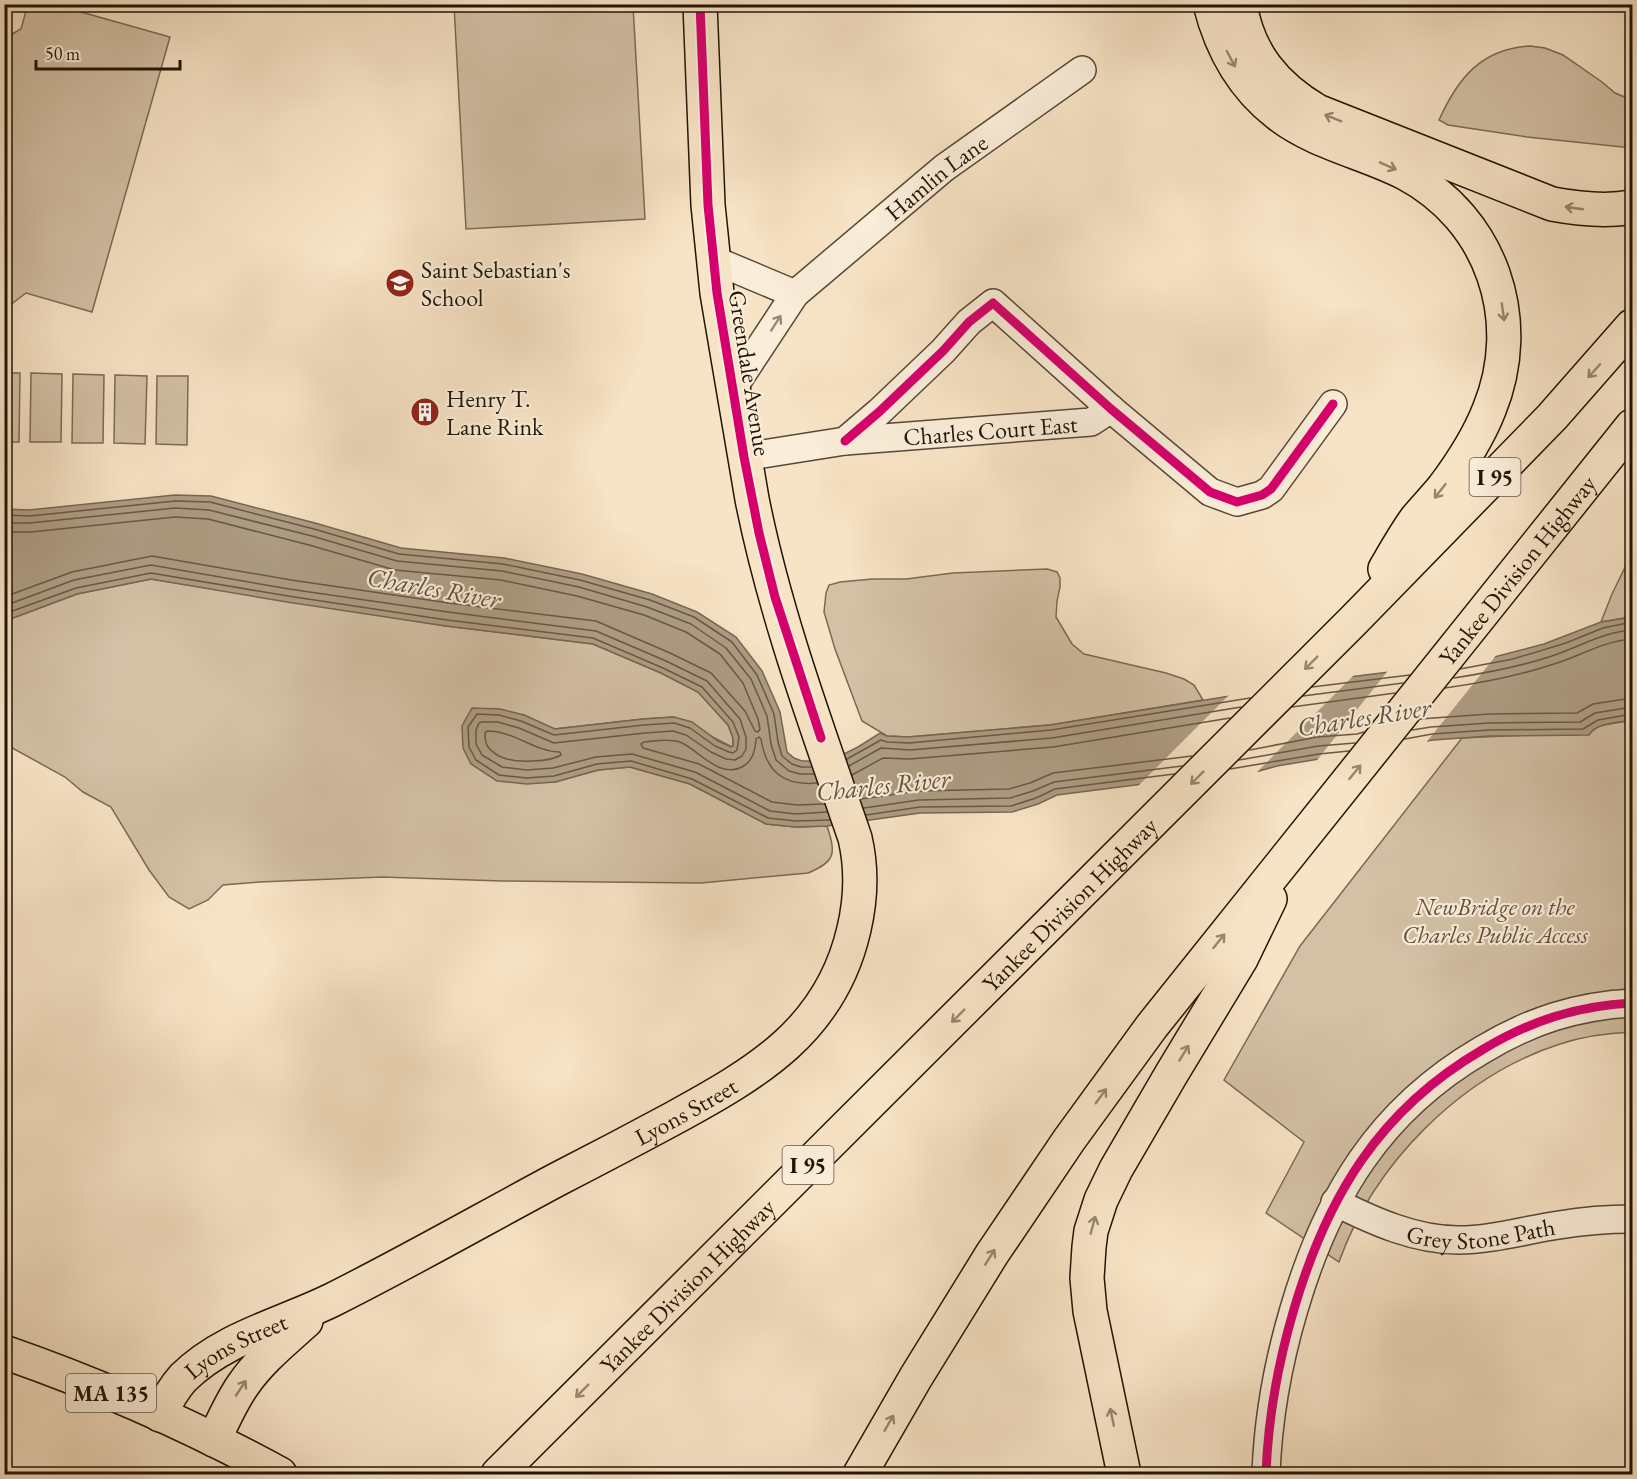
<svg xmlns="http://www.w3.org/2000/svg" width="1637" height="1479" font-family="'EB Garamond',serif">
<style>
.green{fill:#d3c0a5;stroke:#7a6a56;stroke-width:1.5}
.water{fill:#ae9d84;stroke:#766652;stroke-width:1.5}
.pier{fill:#f7e3c5}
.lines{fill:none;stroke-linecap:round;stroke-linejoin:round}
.shore{stroke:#685845;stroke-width:1.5}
.minor-casing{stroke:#564836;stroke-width:30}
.major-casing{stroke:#211406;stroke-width:36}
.highway-casing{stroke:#211406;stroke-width:36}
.minor{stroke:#faedd9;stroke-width:27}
.major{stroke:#f7e3c5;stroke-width:33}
.highway{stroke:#f7e3c5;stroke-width:33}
.cycleway-casing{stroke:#faedd9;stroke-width:13}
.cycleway{stroke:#d6006c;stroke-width:9}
.oneway{stroke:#97866f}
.oneway2{stroke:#988b7a}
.labels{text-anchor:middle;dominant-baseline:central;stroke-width:4.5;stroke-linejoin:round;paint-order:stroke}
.shield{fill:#faedd9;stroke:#625545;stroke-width:1.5}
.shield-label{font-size:22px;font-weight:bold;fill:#211406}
.street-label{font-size:24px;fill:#211406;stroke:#faedd9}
.poi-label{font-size:24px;fill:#211406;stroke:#faedd9;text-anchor:start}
.park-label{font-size:24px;font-style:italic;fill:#5f503e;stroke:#faedd9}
.water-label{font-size:26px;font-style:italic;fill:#60523f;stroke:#faedd9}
</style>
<rect width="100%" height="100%" fill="#f7e3c5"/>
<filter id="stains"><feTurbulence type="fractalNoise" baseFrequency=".00333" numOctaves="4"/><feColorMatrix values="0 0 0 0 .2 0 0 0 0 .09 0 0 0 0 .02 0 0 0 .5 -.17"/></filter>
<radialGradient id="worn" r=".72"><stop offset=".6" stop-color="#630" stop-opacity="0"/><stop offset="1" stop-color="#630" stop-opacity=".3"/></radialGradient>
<!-- green -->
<path class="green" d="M28,4L54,5L61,6L65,5H70L74,10L170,37L92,312L26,293L5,309V38L21,29Z
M454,5H633L645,219L466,229Z
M1530,46L1545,48L1563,55L1602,82L1615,93L1632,100V148L1527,137L1448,125L1439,120C1458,78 1481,49 1530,46Z
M5,373H20L19,442H5Z
M31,373L62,374L61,442H30Z
M73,374L104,375L103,443H72Z
M115,375L147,376L145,444L114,443Z
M157,376H188L187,445L156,444Z
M1632,553V617L1601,622L1612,594Z
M1047,569L1057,572L1060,578V587L1057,601L1056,617L1072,644L1084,654L1166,673L1184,679L1194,685L1203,700L1050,725L908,737L887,736L862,721L835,649L824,612L826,593L829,585L840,582L872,579H906L953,573Z
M151,579L446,626L593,644L661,673L698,692L728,725L733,738V746L732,747L674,717L643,719L554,729L524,715L555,782L598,770L630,767L690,784L766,824L796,827L827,826C836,854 836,861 808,873L701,883L502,881L382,877L259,882L223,885L208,900L189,909L169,897L149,870L111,807L83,792L65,777L5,744V621L77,594Z
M1632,720V1032C1608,1033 1584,1036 1560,1044C1461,1076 1374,1163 1339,1262L1266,1213L1304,1142L1224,1080L1300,946L1462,738L1590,732L1599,726Z"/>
<!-- water -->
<path class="water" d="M175,495L211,496L315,523L401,548L504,558L582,574L652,594L697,612L736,637L762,671L780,712L787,752L794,758L802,761H812L838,757L858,747L880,733L887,736L908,737L1050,725L1349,677L1479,661L1544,644L1601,622L1632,617V720C1618,723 1597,722 1589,735L1490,736L1433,740L1277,766L1259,771L1159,782L1057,795L1038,804L1012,812L920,813L827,826L796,827L766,824L690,784L630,767L598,770L555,782L527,784L497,781L471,764L463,748L462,726L472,708L500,709L524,715L555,729L643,719L674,717L692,722L718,741L731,747L733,746V738L728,725L698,692L661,673L593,644L446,626L287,602L151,579L77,594L5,621V509L29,510Z"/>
<!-- pier -->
<path class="pier" d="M1498,653L1425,744L1393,750L1362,759L1314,764L1390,668L1432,664Z
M1356,673L1254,775L1159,785L1136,788L1232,692L1297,680Z"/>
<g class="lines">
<!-- shore -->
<path class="shore" d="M4,515L30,516L175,501L210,502L314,529L399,554L503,564L580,580L650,600L694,617L732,642L757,675L774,714L778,742L782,756L792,764L801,767H811
M4,523H30L175,508L209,510L312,536L397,561L502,571L579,587L647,607L691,624L726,648L751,679L767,716L771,744L776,760L789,771L800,774H814
M4,532H31L175,517L208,519L309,545L395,570L501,580L577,596L644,615L686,632L720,654L743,683L758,719L760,729L758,732L755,731L745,711L711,673L670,653L596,621L449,603L291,580L152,556L72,572L4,597
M4,606L74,580L151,565L289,589L448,612L596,631L666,661L707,681L740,719L746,737V749L742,756L735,760L726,759L711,752L686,735L673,731L645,733L554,743L519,728L498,722H482L479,723L476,730V744L482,755L502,767L527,770L553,768L596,757L632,754L695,772L770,811L796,814L827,812
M4,614L76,588L151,573L288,596L447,620L593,638L663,668L702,687L733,722L739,737L737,750L733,753L729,752L715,746L690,728L674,723L644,725L554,735L521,721L499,715L477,714L468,727L469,747L476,760L499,775L527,778L554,776L597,764L631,761L692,779L768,818L796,821L830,820
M1460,669L1513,659L1566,643L1603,628L1632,622
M1454,678C1486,673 1518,667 1549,657C1577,648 1603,632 1632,630
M1312,687L1410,675
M1445,688C1482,683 1518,676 1554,664C1580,656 1604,641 1632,639
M1303,696L1403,683
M1292,707L1395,693
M1420,719L1489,714L1577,713L1593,704L1632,698
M1412,730L1431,727L1489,723L1580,722L1595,713L1632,707
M487,731C515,731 535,752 560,752L561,755C550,762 517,763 504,758C499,757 491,751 488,747C485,743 485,738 485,733Z
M1405,739L1432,734L1489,730L1583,729L1598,720L1632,714
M1250,750L1317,737L1357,734L1364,732
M847,759L881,740L887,742L909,743L1051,730L1250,698
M1239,760L1318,746L1355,743
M849,766L881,748L910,750L1052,738L1241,707
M1230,769L1319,754L1349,751
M852,775L883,758L910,759L1053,747L1230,718
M817,783C784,786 766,772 761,739L759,737L756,739C755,751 753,761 742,767C719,779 699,750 680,742C669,738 655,741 644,742L641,744L643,748L699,764L772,802L797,805L824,804
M861,799L918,791L1009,789L1030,783L1053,773L1192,756
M864,808L919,800L1010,798L1033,791L1054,782L1182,766
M866,815L920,807L1011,806L1036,798L1055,789L1174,774"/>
<!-- minor casing -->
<g class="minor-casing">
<g id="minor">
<path d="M714,260L795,294"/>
<path id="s1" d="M733,388L795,294L944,168L1082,70"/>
<path d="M845,441L879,412L943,351L969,322L993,303L1111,409L1210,492L1237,502L1262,495L1271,489L1333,404"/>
<path id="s2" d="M744,457L845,441L1091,422L1111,409"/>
<path id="s3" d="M1335,1202C1373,1221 1415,1240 1458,1240C1492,1240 1525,1230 1559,1225C1583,1221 1608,1219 1632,1219"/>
<path d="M1266,1474C1268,1418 1278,1363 1294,1309C1327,1197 1379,1110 1482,1050C1530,1021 1576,1006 1632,1003"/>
</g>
</g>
<!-- major casing -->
<g class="major-casing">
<g id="major">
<path d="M4,1352C99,1385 192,1426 280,1474"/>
<path id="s4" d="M160,1415C166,1402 173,1389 183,1378C223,1338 283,1324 332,1300C408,1262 483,1219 558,1179C597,1159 635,1139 674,1118C758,1072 831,1030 854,929C861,899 862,868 855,838C817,727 775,615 752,499L717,293L708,205L700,4"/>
<path d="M214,1440C223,1421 231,1402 243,1385C260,1360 284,1341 306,1321"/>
</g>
</g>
<!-- highway casing -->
<g class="highway-casing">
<g id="highway">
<path d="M1210,4C1221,48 1243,87 1278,114C1315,143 1364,152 1405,173C1492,219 1526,320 1489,410C1478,438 1461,464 1443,488C1434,499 1425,508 1416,519C1405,534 1395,552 1385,569"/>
<path d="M1240,4C1248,54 1275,86 1317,111L1552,204C1579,209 1606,212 1632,207"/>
<path id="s5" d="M498,1474L1353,621L1552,417L1632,326"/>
<path id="s6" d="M860,1474L916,1377L992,1254L1069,1140L1152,1026L1632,426"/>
<path d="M1124,1474L1090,1311L1087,1278L1089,1247L1091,1231L1101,1200L1116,1169L1172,1073L1241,959L1270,899"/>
</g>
</g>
<!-- minor -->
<use href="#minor" class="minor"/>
<!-- major -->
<use href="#major" class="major"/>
<!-- highway -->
<use href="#highway" class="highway"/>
<!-- cycleway casing -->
<g class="cycleway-casing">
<path id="cycleway" d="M700,4L708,205L717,293L744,457L759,533L775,597L821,738
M845,441L879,412L943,351L969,322L993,303L1111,409L1210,492L1237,502L1262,495L1271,489L1333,404
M1266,1474C1268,1418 1278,1363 1294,1309C1327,1197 1379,1110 1482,1050C1530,1021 1576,1006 1632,1003"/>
</g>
<!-- cycleway -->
<use href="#cycleway" class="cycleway"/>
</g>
<!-- one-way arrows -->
<defs><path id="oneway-shaft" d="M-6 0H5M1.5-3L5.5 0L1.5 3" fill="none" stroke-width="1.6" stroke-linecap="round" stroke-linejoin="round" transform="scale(1.5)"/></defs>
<g class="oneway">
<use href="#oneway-shaft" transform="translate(1231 59) rotate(62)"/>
<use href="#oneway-shaft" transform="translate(1333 118) rotate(-158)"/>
<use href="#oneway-shaft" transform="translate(1388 166) rotate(24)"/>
<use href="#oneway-shaft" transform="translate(1574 208) rotate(-172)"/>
<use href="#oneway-shaft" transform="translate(1503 312) rotate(82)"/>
<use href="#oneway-shaft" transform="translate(1594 371) rotate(132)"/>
<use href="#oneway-shaft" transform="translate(1440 491) rotate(128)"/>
<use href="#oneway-shaft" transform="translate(1311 663) rotate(135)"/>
<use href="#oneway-shaft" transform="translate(1355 772) rotate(-51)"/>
<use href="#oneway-shaft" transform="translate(1197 778) rotate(135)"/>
<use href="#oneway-shaft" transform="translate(1219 941) rotate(-51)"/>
<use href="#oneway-shaft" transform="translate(958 1016) rotate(135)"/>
<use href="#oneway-shaft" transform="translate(1184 1053) rotate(-59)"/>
<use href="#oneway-shaft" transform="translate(1101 1096) rotate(-54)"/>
<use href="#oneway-shaft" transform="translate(1093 1225) rotate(-75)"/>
<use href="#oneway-shaft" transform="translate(990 1257) rotate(-58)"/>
<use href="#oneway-shaft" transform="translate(241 1388) rotate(-56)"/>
<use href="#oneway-shaft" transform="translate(582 1391) rotate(135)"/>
<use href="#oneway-shaft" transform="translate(1112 1417) rotate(-102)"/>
<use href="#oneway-shaft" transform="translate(889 1423) rotate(-60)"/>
</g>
<use class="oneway2" href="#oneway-shaft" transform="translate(776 323) rotate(-57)"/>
<!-- icons -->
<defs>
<g id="school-disc" transform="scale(1.5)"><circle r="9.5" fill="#8f2418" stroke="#faedd9"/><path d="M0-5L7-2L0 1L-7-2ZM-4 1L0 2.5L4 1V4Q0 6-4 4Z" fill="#fff"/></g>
<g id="building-disc" transform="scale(1.5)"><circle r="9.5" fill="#8f2418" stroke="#faedd9"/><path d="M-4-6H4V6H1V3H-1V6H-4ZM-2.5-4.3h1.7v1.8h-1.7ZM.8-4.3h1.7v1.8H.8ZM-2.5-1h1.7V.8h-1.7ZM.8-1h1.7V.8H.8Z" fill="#fff"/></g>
</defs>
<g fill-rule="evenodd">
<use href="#school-disc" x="400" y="283"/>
<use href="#building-disc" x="425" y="412"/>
</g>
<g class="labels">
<!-- shield labels -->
<g class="shield">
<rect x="1469.5" y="458" width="51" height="38" rx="4.5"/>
<rect x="782.5" y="1146" width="51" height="38" rx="4.5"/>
<rect x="66" y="1374" width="90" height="38" rx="4.5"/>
</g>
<g class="shield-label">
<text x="1495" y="477">I 95</text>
<text x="808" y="1165">I 95</text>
<text x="111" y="1393">MA 135</text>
</g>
<!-- street labels -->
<g class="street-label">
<text stroke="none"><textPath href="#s1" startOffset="296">Hamlin Lane</textPath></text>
<text transform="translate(750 373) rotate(81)">Greendale Avenue</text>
<text stroke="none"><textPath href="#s2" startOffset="248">Charles Court East</textPath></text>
<text stroke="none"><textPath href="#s6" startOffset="1119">Yankee Division Highway</textPath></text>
<text stroke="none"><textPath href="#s5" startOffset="807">Yankee Division Highway</textPath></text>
<text stroke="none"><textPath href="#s4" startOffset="614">Lyons Street</textPath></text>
<text stroke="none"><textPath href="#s3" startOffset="153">Grey Stone Path</textPath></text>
<text stroke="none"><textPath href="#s5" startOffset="267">Yankee Division Highway</textPath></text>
<text stroke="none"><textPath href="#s4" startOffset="106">Lyons Street</textPath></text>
</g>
<!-- poi labels -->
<g class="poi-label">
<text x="421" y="269">Saint Sebastian's<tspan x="421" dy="28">School</tspan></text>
<text x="446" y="398">Henry T.<tspan x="446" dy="28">Lane Rink</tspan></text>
</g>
<!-- park labels -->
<g class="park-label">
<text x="1495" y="906">NewBridge on the<tspan x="1495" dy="28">Charles Public Access</tspan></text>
</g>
<!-- water labels -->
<g class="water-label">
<text transform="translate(434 588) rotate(10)">Charles River</text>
<text transform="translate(1364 717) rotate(-9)">Charles River</text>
<text transform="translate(883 785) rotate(-6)">Charles River</text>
</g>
</g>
<!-- margin -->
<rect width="1637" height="1479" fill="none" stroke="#f7e3c5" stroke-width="24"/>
<rect x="6" y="6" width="1625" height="1467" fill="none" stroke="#211406" stroke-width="3"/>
<rect x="12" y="12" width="1613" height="1455" fill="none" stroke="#211406" stroke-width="1.5"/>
<!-- scale -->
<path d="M36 60v9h144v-9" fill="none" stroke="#211406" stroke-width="3"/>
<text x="45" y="60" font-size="18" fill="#211406" stroke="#faedd9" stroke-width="4.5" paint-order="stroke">50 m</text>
<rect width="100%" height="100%" filter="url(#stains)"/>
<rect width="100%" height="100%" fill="url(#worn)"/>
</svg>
